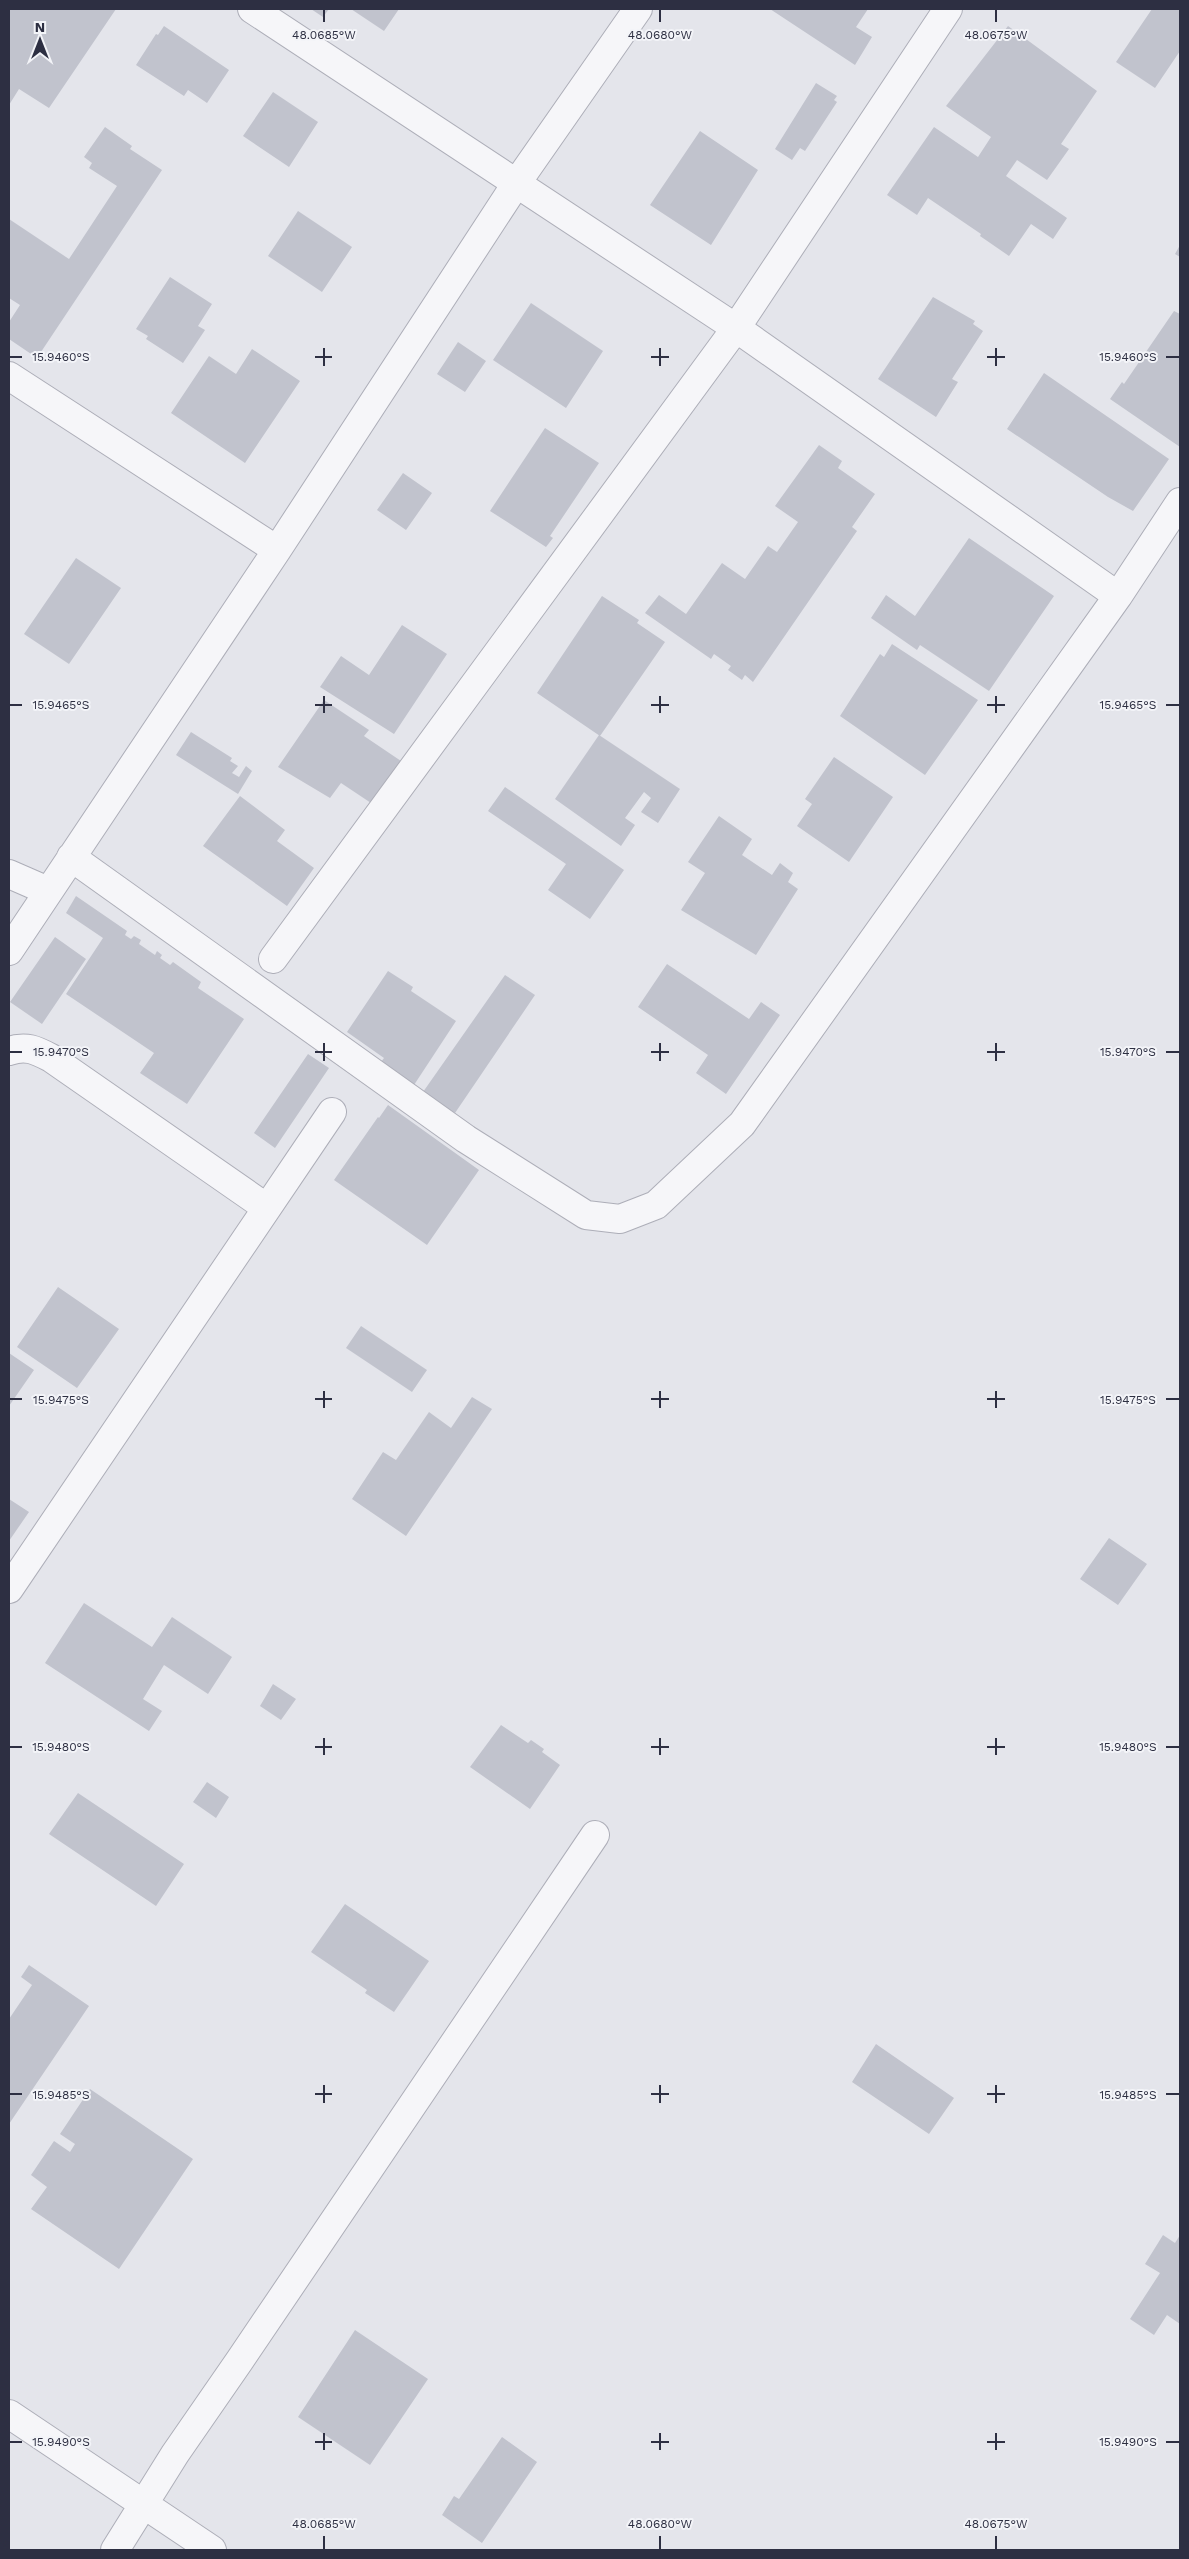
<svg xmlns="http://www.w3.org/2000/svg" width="1189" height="2559" font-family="'Work Sans',sans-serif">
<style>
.building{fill:#c1c3cd}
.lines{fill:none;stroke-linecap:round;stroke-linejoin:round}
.minor-casing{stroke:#adaeb8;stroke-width:30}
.minor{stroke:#f6f6f9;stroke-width:28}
.ticks{fill:none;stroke:#2d2f42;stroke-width:2}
.ticks-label{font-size:12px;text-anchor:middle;fill:#2d2f42;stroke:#f3f4f8;stroke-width:4;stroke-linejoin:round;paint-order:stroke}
</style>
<rect width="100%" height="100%" fill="#e4e5eb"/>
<!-- building -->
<path class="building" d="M9,9H116L49,108L19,89L9,105Z
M311,9H329L323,17Z
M351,9H399L384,31Z
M770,9H868L856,27L872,37L855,65Z
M1152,9H1180V51L1155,88L1116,62Z
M164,26L229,70L207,103L188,90L184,96L136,65L156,34L158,35Z
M1008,26L1097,91L1061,144L1069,149L1047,180L1017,160L1006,176L1067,218L1053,239L1031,224L1009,256L980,236L981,234L928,198L917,215L887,195L934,127L978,157L991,137L946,106Z
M816,83L837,96L834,100L837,102L805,151L800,148L792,160L775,149Z
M273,92L318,122L289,167L243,136Z
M105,127L132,146L130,149L162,170L37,358L9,339V322L20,305L9,298V219L69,259L117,186L89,168L92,163L84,157Z
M700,131L758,170L711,245L650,205Z
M298,211L352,247L322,292L268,256Z
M1180,245V257L1175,254Z
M170,277L212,304L198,326L205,330L183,363L146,339L148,336L136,329Z
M933,297L975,321L973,324L983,331L952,379L958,382L936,417L878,379Z
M531,303L603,351L566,408L493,360Z
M1174,311L1180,314V447L1110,399L1122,382L1124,384Z
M458,342L486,361L465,392L437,374Z
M252,349L300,381L245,463L171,413L209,356L236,374Z
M1044,373L1169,459L1133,511L1108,497L1007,429Z
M545,428L599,463L550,536L553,538L546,547L490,511Z
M819,445L842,461L838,468L875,494L852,527L857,531L753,682L745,675L742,680L728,670L731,666L714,654L711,659L645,613L659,595L686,614L722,563L745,579L768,546L777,552L798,522L775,506Z
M403,473L432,493L406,530L377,510Z
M969,538L1054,596L989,691L920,645L917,650L871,618L886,595L915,616Z
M76,558L121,588L69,664L24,634Z
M602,596L639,620L637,623L665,642L600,736L537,693Z
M402,625L447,654L394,734L320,687L341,656L369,675Z
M892,644L978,700L925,775L840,716L880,654L884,657Z
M324,700L369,730L364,736L401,761L371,803L341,783L330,798L278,767Z
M191,732L232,758L230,761L238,766L232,773L239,777L246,766L252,771L238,794L176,755Z
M599,735L680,789L658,823L641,812L651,798L644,792L625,818L635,825L621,846L555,799Z
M834,757L893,797L849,862L797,826L812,804L805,799Z
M505,787L624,870L590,919L548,890L566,864L488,811Z
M240,796L285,830L277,841L314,868L287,906L203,846Z
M719,816L752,839L742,855L772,875L780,863L793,873L788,882L798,889L756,955L681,910L705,873L688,862Z
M76,896L127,931L125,935L131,939L134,936L141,940L139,944L155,955L157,951L162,955L160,958L170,965L173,962L201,982L198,988L244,1019L187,1104L140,1073L154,1053L66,994L103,938L66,913Z
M55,937L86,959L42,1024L10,1002Z
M667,964L749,1019L761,1002L780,1015L726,1094L696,1073L708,1055L638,1007Z
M388,971L413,987L411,991L456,1021L414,1085L381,1062L384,1058L347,1032Z
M505,975L535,995L455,1113L423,1092Z
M308,1054L329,1068L275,1148L254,1133Z
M388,1105L479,1170L427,1245L334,1180L378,1117L379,1118Z
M58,1287L119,1329L77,1388L17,1347Z
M361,1326L427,1370L412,1392L346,1348Z
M9,1353L34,1370L9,1406Z
M472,1397L492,1409L406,1536L352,1499L383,1452L396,1460L429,1412L451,1428Z
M9,1499L29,1512L9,1541Z
M1109,1538L1147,1564L1118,1605L1080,1579Z
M84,1603L152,1647L172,1617L232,1657L208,1694L164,1665L143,1699L162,1711L149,1731L45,1663Z
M273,1684L296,1699L281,1720L260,1706Z
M501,1725L528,1743L531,1740L544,1749L542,1752L560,1765L530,1809L470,1767Z
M207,1782L229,1797L216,1818L193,1802Z
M78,1793L184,1864L156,1906L49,1834Z
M345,1904L429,1961L394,2012L365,1993L367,1990L311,1952Z
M29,1965L89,2006L9,2124V2019L32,1985L21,1977Z
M876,2044L954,2098L929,2134L852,2082Z
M90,2089L193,2159L119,2269L31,2209L47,2187L31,2175L54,2141L70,2152L75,2144L60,2134Z
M1163,2235L1175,2243L1180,2235V2324L1167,2315L1154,2335L1130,2319L1160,2273L1145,2264Z
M355,2330L428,2379L370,2465L298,2417Z
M502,2437L537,2462L482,2543L442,2515L454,2496L459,2499Z"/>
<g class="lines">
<!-- minor casing -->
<g class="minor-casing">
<path id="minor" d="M252,9L736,328L1118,596
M9,376L277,550
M71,857L466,1139L586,1215L620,1219L656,1205L742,1124L1118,596L1180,502
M9,874L48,891
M9,951L277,550L516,184L638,9
M273,959L736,328L948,9
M9,1051C26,1045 36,1050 51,1058L267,1208
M9,1589L332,1112
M9,2414L212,2550
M115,2550L175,2454L240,2360L595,1835"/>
</g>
<!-- minor -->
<use href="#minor" class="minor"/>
</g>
<!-- ticks -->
<path class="ticks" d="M324,10V22M660,10V22M996,10V22M324,348V366M660,348V366M996,348V366M10,357H22M315,357H332M651,357H669M987,357H1005M1166,357H1179M324,696V713M660,696V713M996,696V713M10,705H22M315,705H332M651,705H669M987,705H1005M1166,705H1179M324,1043V1061M660,1043V1061M996,1043V1061M10,1052H22M315,1052H332M651,1052H669M987,1052H1005M1166,1052H1179M324,1391V1408M660,1391V1408M996,1391V1408M10,1399H22M315,1399H332M651,1399H669M987,1399H1005M1166,1399H1179M324,1738V1755M660,1738V1755M996,1738V1755M10,1747H22M315,1747H332M651,1747H669M987,1747H1005M1166,1747H1179M324,2085V2103M660,2085V2103M996,2085V2103M10,2094H22M315,2094H332M651,2094H669M987,2094H1005M1166,2094H1179M324,2433V2450M660,2433V2450M996,2433V2450M10,2442H22M315,2442H332M651,2442H669M987,2442H1005M1166,2442H1179M324,2536V2549M660,2536V2549M996,2536V2549"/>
<g class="ticks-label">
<text x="324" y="39">48.0685°W</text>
<text x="660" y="39">48.0680°W</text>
<text x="996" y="39">48.0675°W</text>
<text x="61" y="361">15.9460°S</text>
<text x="1128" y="361">15.9460°S</text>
<text x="61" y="709">15.9465°S</text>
<text x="1128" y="709">15.9465°S</text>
<text x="61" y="1056">15.9470°S</text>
<text x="1128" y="1056">15.9470°S</text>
<text x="61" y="1404">15.9475°S</text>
<text x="1128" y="1404">15.9475°S</text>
<text x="61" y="1751">15.9480°S</text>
<text x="1128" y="1751">15.9480°S</text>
<text x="61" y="2099">15.9485°S</text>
<text x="1128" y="2099">15.9485°S</text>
<text x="61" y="2446">15.9490°S</text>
<text x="1128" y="2446">15.9490°S</text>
<text x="324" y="2528">48.0685°W</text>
<text x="660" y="2528">48.0680°W</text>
<text x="996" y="2528">48.0675°W</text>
</g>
<!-- border -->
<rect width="1189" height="2559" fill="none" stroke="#2d2f42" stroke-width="20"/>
<!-- north arrow -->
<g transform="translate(40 40)" stroke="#f3f4f8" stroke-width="4" paint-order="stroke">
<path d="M0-4L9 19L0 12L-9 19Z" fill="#2d2f42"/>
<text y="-8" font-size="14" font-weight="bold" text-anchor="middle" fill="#2d2f42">N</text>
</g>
</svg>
